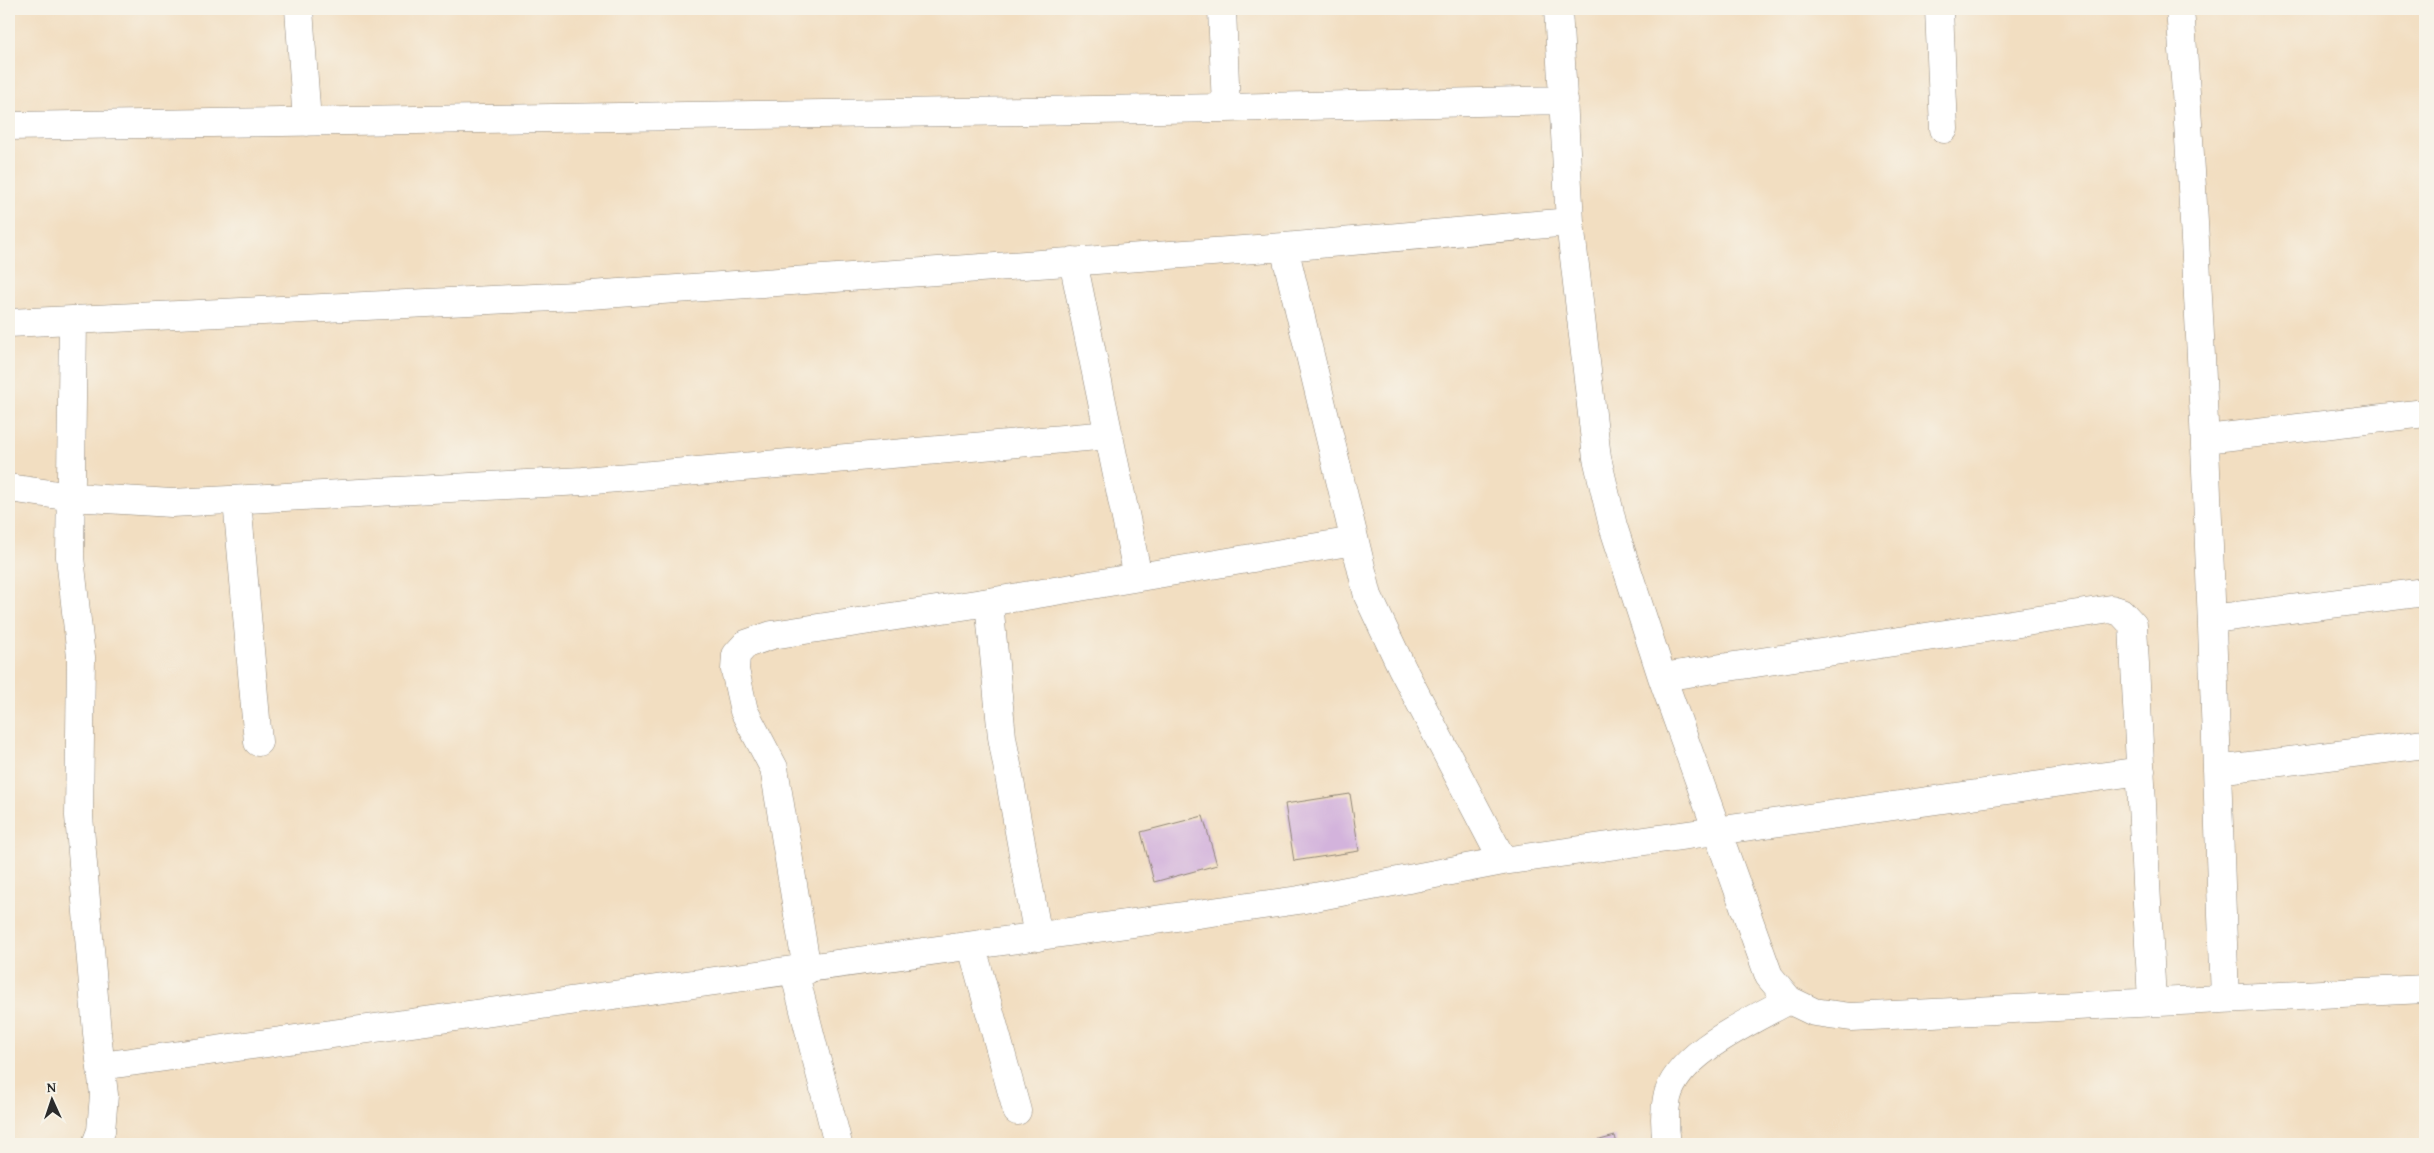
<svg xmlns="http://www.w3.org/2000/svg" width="2434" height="1153" font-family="'Gentium Book Plus',serif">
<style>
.building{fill:#d3b3dc}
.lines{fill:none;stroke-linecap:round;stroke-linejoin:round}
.minor-casing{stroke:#8e8476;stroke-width:29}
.minor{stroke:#fff;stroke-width:28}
</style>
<rect width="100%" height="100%" fill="#f7f3e8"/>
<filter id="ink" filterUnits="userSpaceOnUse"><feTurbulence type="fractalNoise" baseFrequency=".02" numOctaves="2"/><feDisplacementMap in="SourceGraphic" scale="10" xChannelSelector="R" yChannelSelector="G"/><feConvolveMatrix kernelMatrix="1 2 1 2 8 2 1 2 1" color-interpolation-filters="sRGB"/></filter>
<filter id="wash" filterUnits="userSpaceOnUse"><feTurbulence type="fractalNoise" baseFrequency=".0096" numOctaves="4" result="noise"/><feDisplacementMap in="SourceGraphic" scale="20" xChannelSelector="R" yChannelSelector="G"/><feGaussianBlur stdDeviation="1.12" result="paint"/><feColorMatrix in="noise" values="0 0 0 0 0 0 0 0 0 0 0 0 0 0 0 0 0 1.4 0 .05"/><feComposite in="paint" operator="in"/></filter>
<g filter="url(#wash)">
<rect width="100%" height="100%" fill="#f2dec1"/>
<g id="blocks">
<!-- building -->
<path class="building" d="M1350,794L1359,851L1294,861L1285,804Z
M1203,816L1217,865L1154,882L1141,832Z
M1615,1136L1617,1144H1585Z"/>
</g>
</g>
<g filter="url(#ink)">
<use href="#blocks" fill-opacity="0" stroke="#8e8476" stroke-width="1"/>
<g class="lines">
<!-- minor casing -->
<g class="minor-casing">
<path id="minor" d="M299,9L307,122
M1222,9L1226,108
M1558,9L1570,222L1597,458L1613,526L1662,677L1769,976L1789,1000L1814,1012L1851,1017L2425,989
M1939,9L1944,129
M2180,9C2205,338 2213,668 2225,999
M9,126L1226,108L1564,100
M1284,247L1368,596L1402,668L1503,861
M1073,261L1138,577
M73,320L70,557L81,657L79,816L97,1033L104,1095L101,1131L96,1144
M9,323L576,296L1284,247L1570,222
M2206,439L2425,413
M9,488L72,497L172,503L583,481L1109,435
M237,500L258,742
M989,602L1002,737L1038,937
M2212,619L2425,592
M1662,677L2111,609L2121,612L2133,625L2152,1002
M2217,770L2425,744
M972,947L1017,1111
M807,970L774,768L744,711L735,670L736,655L746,644L772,635L989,602L1354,541
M794,971L838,1144
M101,1066L1299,900L1503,861L2141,771
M1667,1144C1665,1130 1664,1112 1667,1098C1677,1053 1752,1021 1789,1000"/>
</g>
<!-- minor -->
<use href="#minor" class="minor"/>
</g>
</g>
<!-- margin -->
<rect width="2434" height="1153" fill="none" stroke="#f7f3e8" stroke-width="30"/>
<!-- north arrow -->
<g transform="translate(52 1100) rotate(357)" stroke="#f7f3e8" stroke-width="4" paint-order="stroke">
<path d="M0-4L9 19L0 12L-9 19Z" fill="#2b2b2b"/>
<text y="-8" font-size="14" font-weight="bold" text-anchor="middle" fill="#2b2b2b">N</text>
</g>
</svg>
